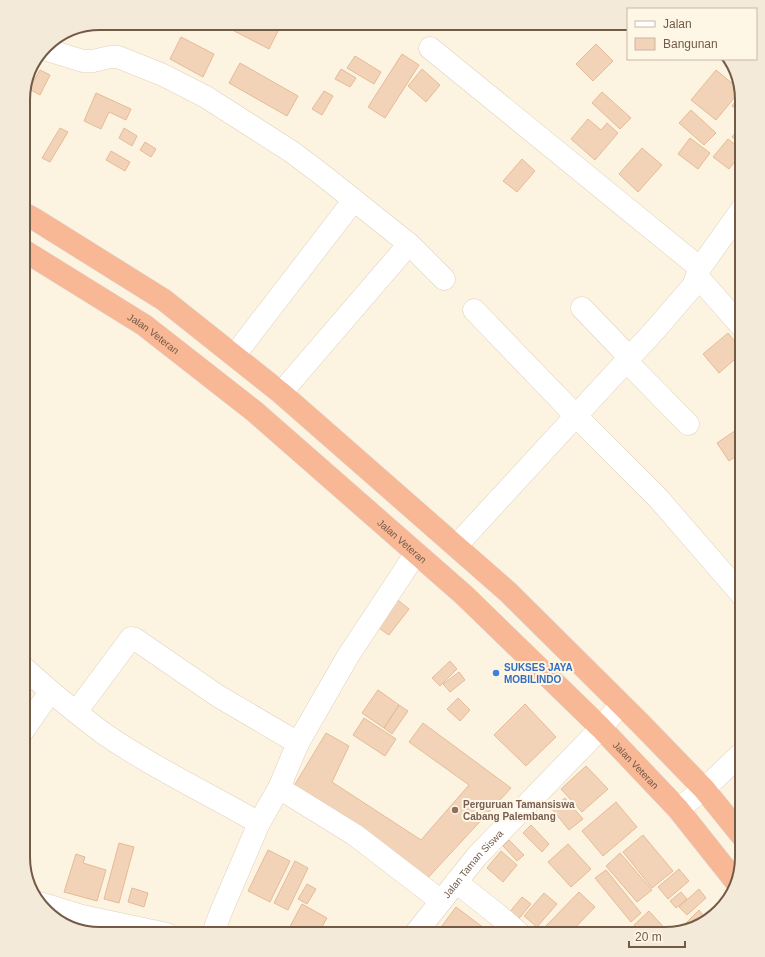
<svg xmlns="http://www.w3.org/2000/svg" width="765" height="957" font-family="Arial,sans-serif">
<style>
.building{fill:#f2d3b7;stroke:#e5bb97}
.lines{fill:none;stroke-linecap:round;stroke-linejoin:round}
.minor-casing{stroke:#e0d0bc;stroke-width:23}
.highway-casing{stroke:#ddd7d3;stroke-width:23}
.minor{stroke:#fff;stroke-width:22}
.highway{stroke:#f8b795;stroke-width:22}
.shop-dot{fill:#3f7fe0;stroke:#fff7e6;stroke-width:1.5}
.education-dot{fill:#8d6e63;stroke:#fff7e6;stroke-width:1.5}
.labels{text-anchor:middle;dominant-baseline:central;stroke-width:4;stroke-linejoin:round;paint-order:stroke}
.street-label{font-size:10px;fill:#735a47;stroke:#fff7e6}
.shop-label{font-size:10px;font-weight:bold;fill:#366cbe;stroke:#fff7e6;text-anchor:start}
.education-label{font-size:10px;font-weight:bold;fill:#785e54;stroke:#fff7e6;text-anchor:start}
.rim{fill:none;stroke:#735a47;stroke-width:2}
</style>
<rect width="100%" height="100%" fill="#fcf4e0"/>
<!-- building -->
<path class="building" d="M219,23H282L269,49Z
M181,37L214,54L203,77L170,59Z
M596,44L613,61L593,81L576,64Z
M402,54L419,65L385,118L368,107Z
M355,56L381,72L374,84L347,68Z
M240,63L298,96L287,116L229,83Z
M341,69L356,78L350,87L335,79Z
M422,69L440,85L426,102L408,86Z
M40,70L50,75L40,95L29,89Z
M716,70L738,88L739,92L716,120L691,100Z
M324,91L333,96L322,115L312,109Z
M602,92L631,118L620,129L592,103Z
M96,93L131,109L126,120L109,112L101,129L84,121Z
M740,95L742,100V113L732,106Z
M691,110L716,133L704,145L679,123Z
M588,119L601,130L607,123L618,133L595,160L571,139Z
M740,127L742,129V145L732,137Z
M60,128L68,132L50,162L42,158Z
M124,128L137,136L132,146L119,138Z
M690,138L710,153L698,169L678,154Z
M728,139L742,150V153L729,169L713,157Z
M145,142L156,149L151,157L140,150Z
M642,148L662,165L638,192L619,174Z
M111,151L130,162L125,171L106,160Z
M522,159L535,171L517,192L503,181Z
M728,333L742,350V353L719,373L703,354Z
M742,426V452L729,461L717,443Z
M394,597L409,609L389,635L373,624Z
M450,661L457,669L440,686L432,678Z
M459,672L465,680L450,692L443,684Z
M378,690L399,705L384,728L362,713Z
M458,698L470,710L460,721L447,709Z
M525,704L556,737L526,766L494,735Z
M399,705L408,711L392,734L384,728Z
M364,718L396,739L385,756L353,735Z
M423,723L511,788L425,881L294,786L326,733L349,746L332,782L421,840L469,785L409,742Z
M586,766L608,789L582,812L561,789Z
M565,798L583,819L569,830L552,809Z
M616,802L637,827L603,856L582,831Z
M531,825L549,844L542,852L523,833Z
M643,835L673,871L652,888L623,852Z
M509,840L524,855L517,861L503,846Z
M119,843L134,847L119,903L104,899Z
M568,844L591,869L571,887L548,862Z
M268,850L290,861L270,902L248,891Z
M501,851L517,865L503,882L487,868Z
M620,853L652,890L637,902L606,866Z
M76,854L85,857L83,863L106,870L97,901L64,892Z
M295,861L308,868L288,910L274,903Z
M679,869L689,881L668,899L658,887Z
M606,870L641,913L631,922L595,878Z
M307,884L316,889L307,904L298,899Z
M132,888L148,893L144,907L128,902Z
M699,889L706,898L687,915L679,907Z
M579,892L595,907L569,934H549L543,929Z
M681,892L687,899L676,908L670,901Z
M544,893L557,904L537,927L524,916Z
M522,897L531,904L517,921L508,914Z
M302,904L327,918L318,934H286Z
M456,907L492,934H436Z
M699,910L708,921L679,930Z
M649,911L668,932L666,934H642L634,925Z"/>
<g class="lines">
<!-- minor casing -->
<g class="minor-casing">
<g id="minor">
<path d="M430,48L700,268"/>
<path d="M44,49L83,61H93L110,57H118L163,75L206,97L292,152L325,177L409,244L444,279"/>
<path d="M697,276L742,327"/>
<path d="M582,308L629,357"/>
<path d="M474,310L576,416L658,498L742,595"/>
<path d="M234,356L354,200"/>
<path d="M626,361L688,424"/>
<path d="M281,393L409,244"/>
<path d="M456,546L655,330L693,286L700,268L742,209"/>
<path d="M23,667C48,690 75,712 103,733C152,767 207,793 259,823L279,788L298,743L348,656L416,553"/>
<path d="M76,712L131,638L135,639L218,696L298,743"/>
<path d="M23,731L50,692"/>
<path d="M279,788L355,835L441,901"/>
<path d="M678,809L704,789L742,753"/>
<path d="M456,882L498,915L520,934"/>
<path d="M40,903L82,916L167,934"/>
<path d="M215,934V928L220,914L259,823"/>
<path id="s1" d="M415,934L477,856L601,728L621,704"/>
</g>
</g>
<!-- highway casing -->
<g class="highway-casing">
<g id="highway">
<path d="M23,213L36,220L164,300L281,393L508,592L640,723L704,789L742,836"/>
<path id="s2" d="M23,250L144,325L254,411L464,595L601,728L678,809L736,882"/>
</g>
</g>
<!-- minor -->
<use href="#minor" class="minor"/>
<!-- highway -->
<use href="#highway" class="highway"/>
</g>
<!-- markers -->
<circle class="shop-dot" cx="496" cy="673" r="4"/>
<circle class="education-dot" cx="455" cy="810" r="4"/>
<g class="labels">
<!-- street labels -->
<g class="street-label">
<text stroke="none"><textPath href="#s2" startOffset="155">Jalan Veteran</textPath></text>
<text stroke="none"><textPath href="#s2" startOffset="479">Jalan Veteran</textPath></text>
<text stroke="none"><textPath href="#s2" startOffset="803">Jalan Veteran</textPath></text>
<text stroke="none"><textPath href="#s1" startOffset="91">Jalan Taman Siswa</textPath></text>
</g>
<!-- shop labels -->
<g class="shop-label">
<text x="504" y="667">SUKSES JAYA<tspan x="504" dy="12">MOBILINDO</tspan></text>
</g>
<!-- education labels -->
<g class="education-label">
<text x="463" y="804">Perguruan Tamansiswa<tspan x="463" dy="12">Cabang Palembang</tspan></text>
</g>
</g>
<!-- crop -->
<path d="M0 0H765V957H0ZM100 30H665A70 70 0 0 1 735 100V857A70 70 0 0 1 665 927H100A70 70 0 0 1 30 857V100A70 70 0 0 1 100 30Z" fill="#f4ead9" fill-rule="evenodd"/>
<path class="rim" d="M100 30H665A70 70 0 0 1 735 100V857A70 70 0 0 1 665 927H100A70 70 0 0 1 30 857V100A70 70 0 0 1 100 30Z"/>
<!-- legend -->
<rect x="627" y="8" width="130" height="52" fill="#fff7e6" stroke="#c7b8a6"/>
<rect x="635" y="21" width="20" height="6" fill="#ffffff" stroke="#c7b8a6"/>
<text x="663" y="28" font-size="12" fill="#735a47">Jalan</text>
<rect x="635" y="38" width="20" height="12" fill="#f2d3b7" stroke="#c7b8a6"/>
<text x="663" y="48" font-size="12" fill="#735a47">Bangunan</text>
<!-- scale -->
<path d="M629 941v6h56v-6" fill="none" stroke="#735a47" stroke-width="2"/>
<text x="635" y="941" font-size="12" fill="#735a47" stroke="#fff7e6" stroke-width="3" paint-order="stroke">20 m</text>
</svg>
